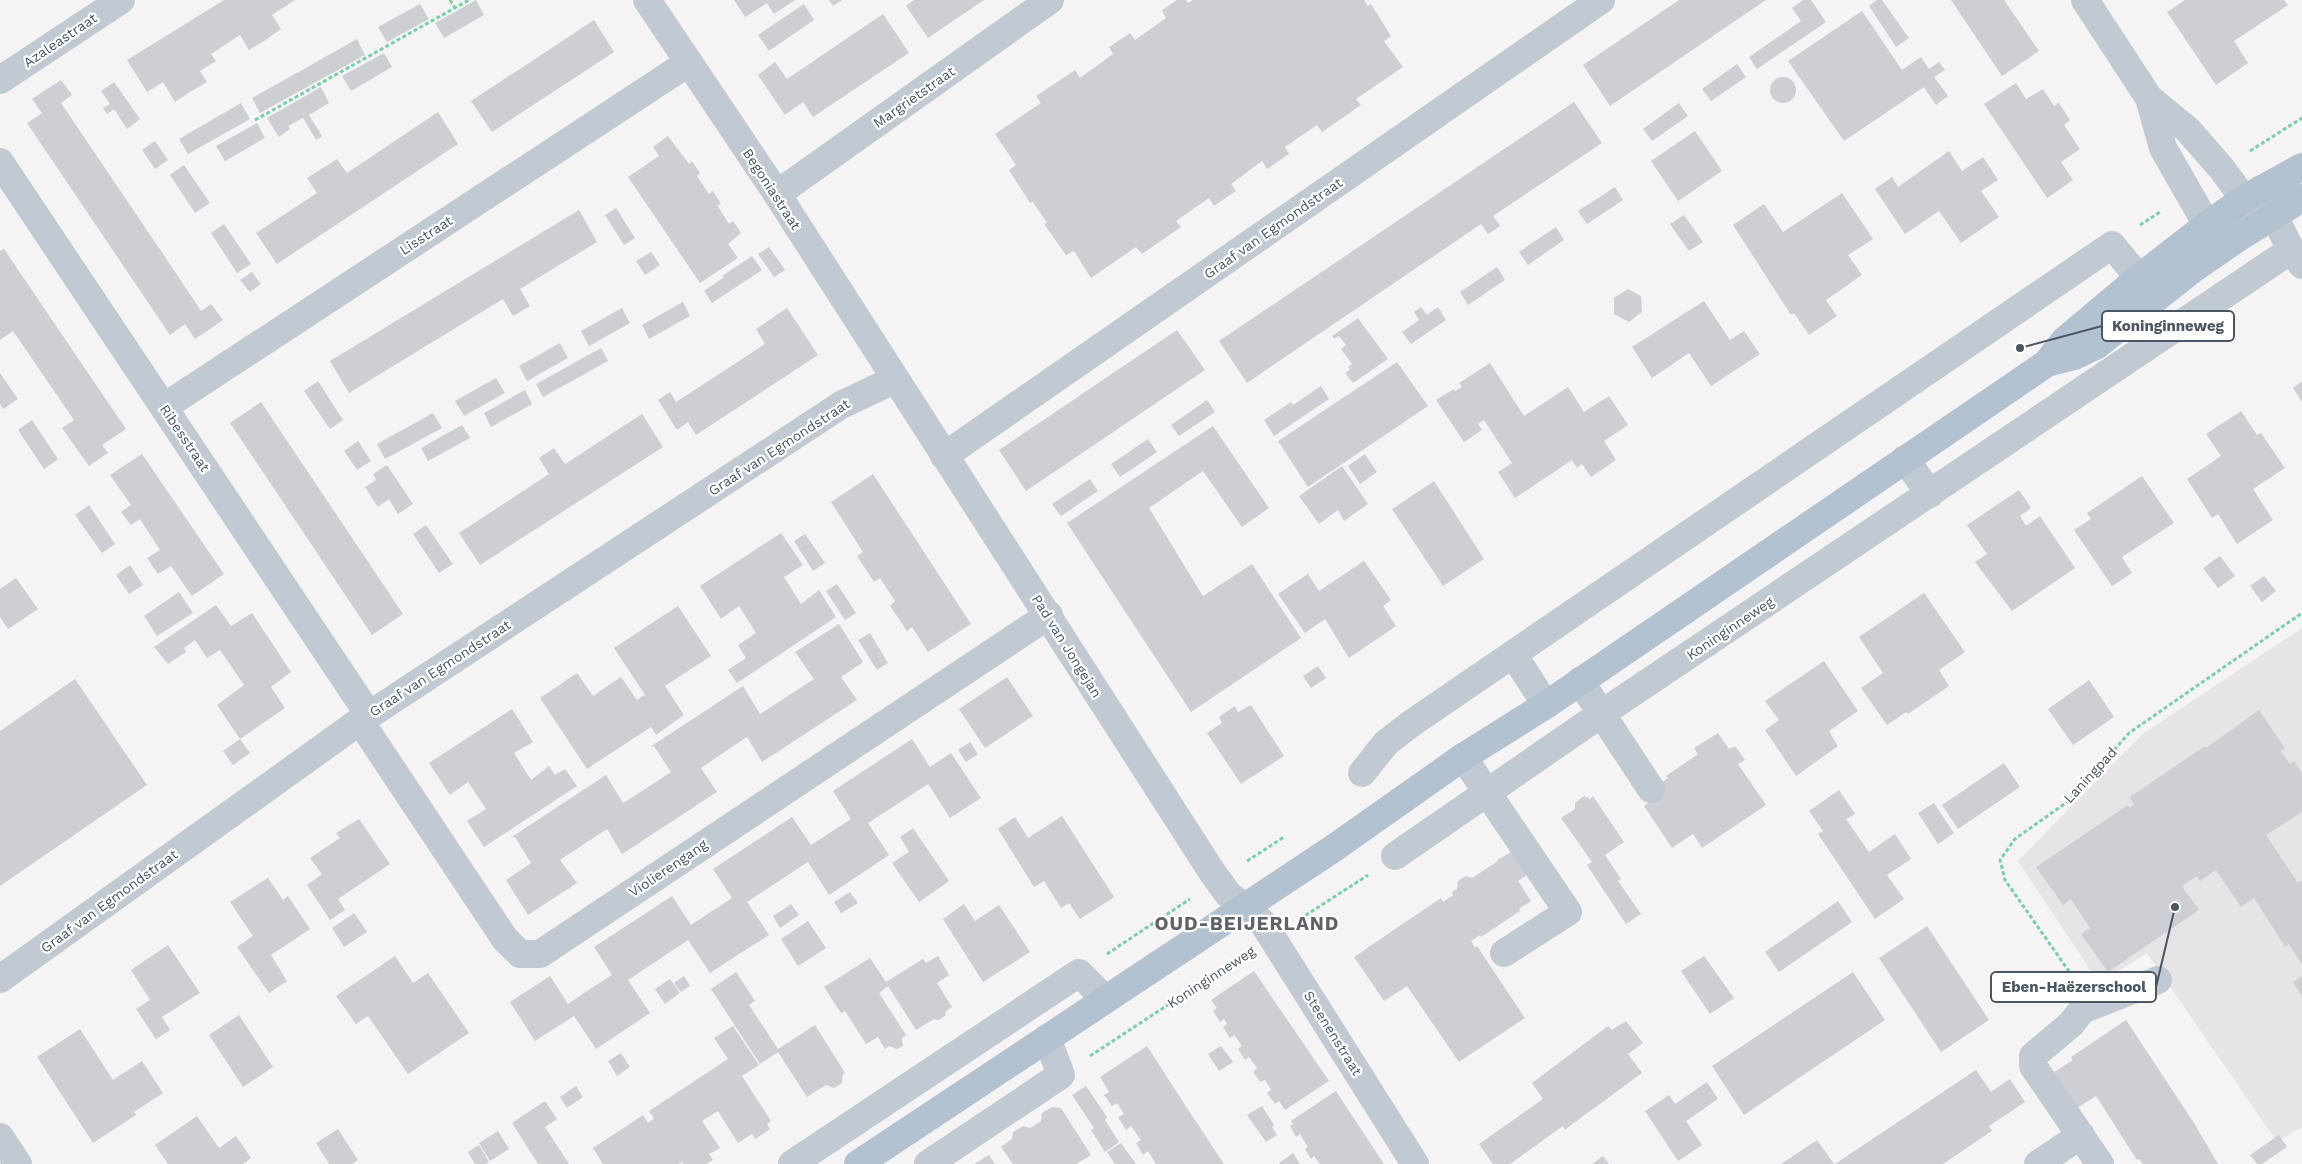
<svg xmlns="http://www.w3.org/2000/svg" width="2302" height="1164" font-family="'Work Sans',sans-serif">
<style>
.education{fill:#e6e4e5}
.building{fill:#cdcfd5}
.lines{fill:none;stroke-linecap:round;stroke-linejoin:round}
.path{stroke:#7ad0a6;stroke-width:3;stroke-dasharray:4 2.5;stroke-linecap:butt}
.minor{stroke:#c1cad2;stroke-width:28}
.major{stroke:#b3c2d1;stroke-width:28}
.labels{text-anchor:middle;dominant-baseline:central;stroke-width:4.5;stroke-linejoin:round;paint-order:stroke}
.street-label{font-size:14px;fill:#4a5661;stroke:#fff}
.district-label{font-size:19px;font-weight:bold;letter-spacing:1px;fill:#5f6368;stroke:#fff}
.leader{fill:none;stroke:#4a5661;stroke-width:2}
.callout-dot{fill:#4a5661;stroke:#fff;stroke-width:2}
.callout{fill:#fff;stroke:#4a5661;stroke-width:2}
.callout-label{font-size:15px;text-anchor:middle;font-weight:bold;fill:#4a5661}
</style>
<rect width="100%" height="100%" fill="#f5f3f3"/>
<!-- education -->
<path class="education" d="M2302,628V1127L2277,1142L2147,953L2099,983L2018,861L2144,733Z"/>
<!-- building -->
<path class="building" d="M224,0H295L272,15L281,29L264,41L249,50L240,35L211,54L216,61L200,71L207,82L190,92L175,102L163,82L147,92L127,60Z
M476,0L484,15L444,38L435,23Z
M734,0H795L774,14L767,3L745,17Z
M829,0H842L833,6Z
M914,0H984L928,38L906,6Z
M1177,0H1186L1188,3L1193,0H1364L1368,6L1371,4L1391,36L1384,41L1403,67L1356,99L1361,105L1322,132L1317,125L1285,147L1289,154L1267,169L1262,161L1231,184L1236,191L1214,206L1209,198L1176,221L1181,227L1142,254L1136,247L1091,278L1074,251L1066,255L1044,224L1047,223L1033,202L1030,203L1009,170L1016,165L995,134L1041,103L1036,96L1075,70L1080,78L1113,54L1109,47L1130,33L1135,40L1166,18L1162,10Z
M1679,0H1766L1610,106L1583,65Z
M1803,0H1811L1826,22L1757,69L1749,57L1801,21L1792,8Z
M1877,0H1882L1909,38L1896,47L1869,6Z
M1951,0H2004L2039,51L2002,76Z
M2185,0H2284L2288,5L2234,41L2248,63L2216,85L2167,12Z
M420,4L429,19L387,42L378,27Z
M804,4L814,20L769,51L758,35Z
M1862,11L1902,70L1921,57L1929,69L1939,62L1945,70L1934,77L1948,96L1936,105L1924,87L1844,141L1788,61Z
M883,14L909,53L813,117L803,102L785,115L758,75L775,62L787,79Z
M594,20L614,52L492,132L471,101Z
M357,39L365,55L260,113L252,98Z
M384,53L392,67L351,91L342,76Z
M1737,64L1746,77L1711,101L1702,89Z
M1770 90a13 13 0 1 1 26 0a13 13 0 1 1-26 0Z
M61,80L72,95L61,103L161,251L201,311L211,304L223,320L195,339L185,324L170,335L27,123L42,113L32,99Z
M114,82L140,119L127,129L114,109L107,114L103,108L110,104L101,91Z
M2016,83L2026,99L2043,89L2054,106L2059,103L2070,120L2064,125L2080,149L2061,162L2073,180L2047,198L1984,104Z
M321,87L329,103L309,115L322,136L316,140L303,118L288,126L290,129L279,137L267,118Z
M1574,102L1602,143L1493,216L1500,226L1488,234L1481,224L1247,383L1219,341Z
M241,103L250,119L188,154L179,139Z
M1679,103L1688,116L1652,141L1643,129Z
M438,112L458,144L277,264L256,233L317,193L307,178L337,159L347,173Z
M257,123L265,138L225,161L216,146Z
M1695,131L1722,171L1678,201L1651,161Z
M668,136L689,164L692,161L700,173L697,176L709,194L713,191L721,204L717,205L729,224L733,221L741,233L728,244L738,258L700,283L628,177L659,156L653,147Z
M155,141L168,160L155,169L142,150Z
M1949,151L1962,171L1983,157L1998,180L1981,191L1999,217L1961,243L1939,211L1905,234L1875,189L1892,177L1898,187Z
M184,165L210,203L195,213L170,175Z
M1615,187L1623,200L1587,224L1578,211Z
M1842,193L1873,239L1848,255L1862,275L1826,300L1837,316L1809,335L1794,313L1791,315L1733,225L1764,204L1783,232Z
M616,208L635,238L624,245L605,215Z
M579,210L597,242L520,289L530,306L513,316L503,299L349,393L330,361Z
M1684,215L1703,242L1689,251L1670,224Z
M224,224L251,264L237,273L211,233Z
M1556,227L1564,240L1528,265L1519,252Z
M769,247L785,270L774,277L758,254Z
M4,249L126,429L102,445L108,453L89,466L62,428L74,420L13,331L0,340V251Z
M651,252L660,265L645,275L636,261Z
M752,256L762,270L712,303L704,291L724,277L722,276Z
M1497,267L1505,280L1468,305L1460,292Z
M252,272L261,284L250,292L240,280Z
M1628,289L1641,296L1642,312L1629,322L1614,314V298Z
M1704,301L1730,340L1744,331L1760,354L1711,386L1689,353L1652,378L1632,347Z
M683,302L690,316L649,339L642,325Z
M1421,307L1427,315L1438,307L1446,320L1411,344L1402,332L1419,320L1414,312Z
M622,308L630,323L589,346L581,331Z
M787,308L818,355L696,435L688,422L677,430L658,400L670,392L676,402L765,344L756,329Z
M1358,318L1388,359L1353,383L1345,373L1350,370L1348,367L1352,364L1341,349L1346,345L1339,336L1334,339L1332,336Z
M1177,330L1205,370L1026,491L999,450Z
M560,343L568,358L527,381L519,366Z
M601,348L608,361L543,397L536,384Z
M1397,362L1428,406L1308,487L1278,441Z
M1490,363L1524,416L1568,387L1584,412L1609,396L1628,425L1604,441L1616,460L1591,477L1582,464L1577,468L1572,460L1515,498L1498,472L1512,463L1484,420L1478,424L1482,430L1464,442L1436,400L1454,389L1455,391L1462,387L1459,383Z
M0,373L18,399L3,409L0,404Z
M496,378L505,393L464,416L455,401Z
M318,381L343,420L330,429L304,391Z
M2302,381V402L2293,388Z
M1321,386L1329,399L1274,436L1264,420L1291,402L1293,405Z
M525,390L532,404L491,427L484,413Z
M1207,400L1215,412L1179,436L1171,425Z
M261,402L403,614L372,635L230,423Z
M2241,411L2257,435L2261,433L2285,468L2253,489L2273,520L2237,544L2218,514L2212,518L2187,479L2221,456L2206,434Z
M433,413L442,428L385,459L377,444Z
M642,414L663,447L480,565L459,533L549,474L539,458L554,448L565,464Z
M32,420L58,459L44,469L18,430Z
M462,425L470,438L428,461L421,448Z
M1213,426L1269,508L1242,527L1203,471L1149,508L1203,596L1252,564L1301,638L1191,712L1067,523Z
M1148,439L1157,452L1120,477L1111,464Z
M358,441L371,461L357,470L344,451Z
M142,454L224,574L192,596L171,566L158,574L147,558L160,550L140,519L131,525L121,512L131,505L110,475Z
M1365,454L1377,472L1360,484L1348,466Z
M387,465L413,504L398,514L389,499L378,507L365,487L376,480L373,474Z
M1342,466L1368,504L1344,521L1338,510L1319,524L1299,496Z
M873,474L971,624L928,652L912,627L907,631L890,606L895,601L880,578L874,582L857,556L863,552L831,502Z
M2142,476L2174,523L2122,557L2132,573L2112,586L2074,530L2091,519L2087,513Z
M1090,479L1098,491L1061,516L1052,504Z
M1434,481L1484,559L1443,586L1392,509Z
M2019,490L2031,508L2020,516L2026,526L2040,516L2075,568L2012,611L1975,562L1987,554L1967,525Z
M89,505L115,544L102,553L75,515Z
M426,525L453,564L439,573L413,534Z
M781,533L803,565L784,577L801,604L819,590L836,617L737,683L728,670L746,658L738,645L756,633L739,606L721,619L700,586Z
M805,534L825,563L813,571L794,541Z
M2220,556L2235,576L2218,588L2203,568Z
M1364,561L1391,600L1383,606L1396,626L1349,658L1325,619L1305,633L1278,594L1308,574L1319,591Z
M130,565L143,585L129,594L116,575Z
M2264,576L2276,591L2262,602L2250,586Z
M16,578L38,609L8,629L0,617V589Z
M837,584L856,613L845,620L826,591Z
M179,592L193,613L157,636L144,616Z
M1924,593L1965,652L1939,670L1949,686L1908,714L1906,712L1887,725L1861,688L1883,673L1859,637Z
M216,605L231,626L252,613L291,672L271,687L285,708L240,739L217,705L244,685L220,650L207,658L195,640L184,648L186,652L168,664L154,647Z
M678,606L711,656L665,686L684,715L656,735L651,727L587,769L540,698L577,673L593,696L621,677L637,700L641,697L645,695L614,648Z
M839,624L863,662L841,677L857,700L762,762L747,737L701,768L717,792L622,854L607,829L584,844L560,860L577,883L528,915L506,880L531,863L515,837L510,838L606,775L623,803L647,788L671,772L654,746L650,747L743,686L760,714L814,679L795,652Z
M870,633L888,663L877,670L858,640Z
M1824,661L1858,711L1829,731L1838,746L1796,776L1765,730L1779,720L1765,701Z
M1318,666L1326,678L1311,688L1303,676Z
M1007,677L1033,716L985,748L959,709Z
M75,679L147,785L0,886V731Z
M2089,680L2114,717L2073,745L2048,709Z
M1251,705L1284,756L1241,784L1207,733L1222,723L1219,717L1235,706L1238,712Z
M512,709L533,742L514,753L531,780L549,766L555,775L565,769L577,786L484,847L467,821L486,809L468,782L450,795L429,763Z
M2259,710L2285,748L2281,751L2290,764L2294,761L2302,773V812L2266,835L2298,883L2302,880V965L2289,944L2285,947L2254,898L2241,907L2216,870L2200,881L2197,876L2182,886L2199,910L2108,972L2081,934L2090,928L2071,899L2063,905L2036,867L2128,805L2129,808L2134,805L2130,797L2205,746L2206,748Z
M1718,733L1729,749L1735,746L1745,760L1738,764L1766,805L1702,848L1693,834L1672,848L1644,806L1663,793L1658,785L1668,778L1666,776L1698,754L1694,748Z
M240,739L250,753L233,765L223,751Z
M912,739L930,767L951,753L981,798L950,818L928,784L868,823L889,855L829,895L808,862L747,902L769,935L739,954L710,973L688,940L628,980L650,1013L596,1049L574,1016L535,1041L510,1002L550,976L568,1004L590,989L612,975L594,947L672,896L691,925L732,898L713,869L792,817L811,845L851,819L833,791Z
M970,742L978,754L966,762L958,750Z
M2004,763L2020,787L1958,829L1942,805Z
M1839,790L1855,814L1846,819L1869,852L1895,834L1911,859L1887,875L1904,899L1875,919L1818,834L1823,831L1809,811Z
M1584,796L1590,799L1593,796L1624,842L1605,855L1621,879L1618,881L1641,914L1626,924L1587,865L1592,862L1561,818L1575,809V803Z
M1934,803L1954,833L1938,844L1918,813Z
M1062,816L1114,897L1080,919L1069,903L1061,908L1044,881L1034,887L998,829L1015,817L1028,838Z
M359,819L390,864L338,899L345,910L330,920L307,885L322,874L310,858L340,838L336,833Z
M913,828L949,881L919,902L892,863L909,852L900,837Z
M1513,851L1528,874L1518,881L1531,901L1519,909L1520,911L1481,937L1480,935L1471,941L1475,948L1477,946L1525,1018L1459,1062L1407,986L1384,1001L1354,957L1441,898L1443,902L1453,895L1452,892L1457,889L1458,881L1466,876L1472,878L1498,861L1497,860Z
M268,878L283,900L288,896L310,929L271,955L287,981L269,993L237,947L253,936L230,902Z
M850,892L858,903L841,913L834,902Z
M1838,901L1852,922L1779,972L1765,952Z
M791,904L799,915L780,928L773,916Z
M964,904L975,921L999,905L1030,952L983,982L943,919Z
M354,913L367,932L344,947L332,928Z
M808,921L826,948L798,966L781,939Z
M1927,926L1989,1020L1941,1052L1879,958Z
M168,945L200,993L162,1017L170,1030L156,1039L136,1009L150,1000L131,970Z
M395,956L413,983L428,973L469,1033L408,1074L368,1016L356,1024L336,996Z
M938,956L949,975L937,983L952,1007L946,1011L945,1016L938,1020L934,1019L916,1030L888,986L879,993L906,1035L902,1038L903,1046L897,1049L889,1046L885,1049L878,1037L866,1044L845,1011L841,1013L824,987L870,958L886,982L923,959L926,963Z
M1704,956L1734,998L1710,1014L1681,971Z
M1254,971L1329,1081L1285,1110L1279,1101L1275,1104L1267,1093L1271,1090L1265,1080L1260,1082L1253,1072L1257,1068L1249,1057L1245,1060L1238,1049L1242,1046L1234,1035L1230,1038L1223,1027L1227,1024L1224,1019L1220,1022L1213,1011L1217,1008L1211,1000Z
M736,972L755,1001L749,1005L778,1049L815,1025L845,1073L843,1074L842,1083L834,1088L826,1085L807,1097L778,1052L760,1064L711,989Z
M1853,972L1885,1020L1744,1115L1712,1066Z
M684,976L690,986L681,992L674,983Z
M2302,976V996L2293,982Z
M670,979L680,993L665,1004L655,989Z
M239,1015L273,1067L243,1087L209,1035Z
M2126,1020L2194,1123L2218,1164H2143L2139,1159L2137,1160L2096,1096L2077,1108L2054,1072L2073,1060L2071,1057Z
M1626,1021L1643,1043L1628,1054L1642,1073L1567,1128L1565,1130L1563,1126L1510,1164H1493L1479,1144L1543,1099L1532,1083L1608,1026L1612,1030Z
M733,1026L759,1065L742,1076L771,1121L767,1124L770,1129L755,1139L752,1134L738,1143L718,1111L702,1121L720,1148L709,1154L713,1160L706,1164H683L682,1162L678,1164H603L593,1148L643,1115L648,1123L654,1118L649,1111L728,1059L714,1038Z
M80,1029L113,1080L142,1061L163,1093L134,1112L136,1115L93,1143L37,1057Z
M1147,1046L1185,1105L1224,1164H1156L1148,1151L1143,1155L1136,1143L1141,1140L1131,1126L1126,1130L1118,1117L1124,1114L1117,1103L1112,1106L1104,1095L1109,1092L1100,1077Z
M1221,1046L1233,1062L1219,1071L1208,1054Z
M621,1053L630,1067L617,1076L608,1061Z
M1976,1070L1991,1092L2010,1079L2025,1102L1989,1126L1992,1131L1943,1164H1835Z
M1707,1082L1718,1099L1686,1121L1702,1145L1678,1161L1645,1111L1669,1095L1675,1104Z
M576,1086L583,1097L567,1108L560,1097Z
M1086,1086L1107,1117L1105,1120L1119,1142L1105,1152L1091,1130L1094,1128L1072,1095Z
M1336,1091L1351,1114L1384,1164H1320L1314,1156L1311,1159L1305,1149L1308,1147L1300,1134L1296,1137L1290,1126L1293,1124L1291,1121Z
M545,1101L557,1119L545,1127L569,1164H538L512,1123Z
M1262,1106L1274,1125L1272,1127L1277,1135L1266,1142L1247,1115Z
M1052,1107L1061,1108L1091,1155L1076,1164H1013L1001,1147L1012,1139L1013,1132L1023,1126L1030,1128L1041,1121L1042,1113Z
M197,1116L219,1148L236,1136L251,1158L243,1164H168L155,1145Z
M338,1129L358,1160L352,1164H329L316,1143Z
M498,1131L509,1149L490,1161L479,1143Z
M2279,1135L2287,1147L2262,1164H2257L2250,1155Z
M1817,1140L1834,1164H1781Z
M1121,1143L1136,1164H1115L1107,1152Z
M479,1145L489,1162L486,1164H475L468,1152Z
M1293,1153L1300,1164H1280L1279,1163Z
M989,1155L995,1164H974Z
M1603,1156L1609,1164H1592Z"/>
<g class="lines">
<!-- path -->
<path class="path" d="M450,0L455,8
M255,120L469,0
M2250,151L2302,118
M2140,225L2160,212
M1247,861L1284,837
M1300,919L1368,875
M1107,954L1190,899
M2073,977L2005,880L2000,860L2015,839L2070,800L2129,733L2302,613
M1090,1056L1244,955"/>
<!-- minor -->
<path class="minor" d="M647,0L777,194L1212,872L1228,894L1263,923L1415,1164
M2085,0L2149,98L2163,148L2207,225L2241,236L2244,199L2222,169L2188,130L2149,98
M0,80L121,0
M0,162L369,715
M2261,189L2291,250L2302,265
M777,194L1050,0
M164,407L688,63
M944,456L1601,0
M1905,459L1930,494
M1513,654L1546,705
M1580,681L1651,789
M360,721L505,939L520,954H540L1049,615
M1463,757L1568,912L1504,953
M1362,773L1386,743L1412,723L2112,245L2139,278
M1395,856L1601,714L2291,250
M0,979L360,721L841,405L894,380
M0,1137L18,1164
M792,1164L1079,973L1105,999
M928,1164L1061,1075L1047,1038
M2038,1164L2081,1135
M2100,1164L2033,1066V1056L2071,1024L2082,1010L2158,980"/>
<!-- major -->
<path class="major" d="M2047,363L2074,356L2097,345L2193,269L2241,236L2302,198
M858,1164L1334,848L1463,757L1546,705L2047,363L2065,340L2139,278L2207,225L2244,199L2302,167"/>
</g>
<g class="labels">
<!-- street labels -->
<g class="street-label">
<text transform="translate(60 40) rotate(-34)">Azaleastraat</text>
<text transform="translate(914 97) rotate(-35)">Margrietstraat</text>
<text transform="translate(772 189) rotate(57)">Begoniastraat</text>
<text transform="translate(1273 228) rotate(-35)">Graaf van Egmondstraat</text>
<text transform="translate(426 235) rotate(-33)">Lisstraat</text>
<text transform="translate(185 438) rotate(56)">Ribesstraat</text>
<text transform="translate(779 447) rotate(-33)">Graaf van Egmondstraat</text>
<text transform="translate(1730 628) rotate(-34)">Koninginneweg</text>
<text transform="translate(1067 646) rotate(58)">Pad van Jongejan</text>
<text transform="translate(440 668) rotate(-33)">Graaf van Egmondstraat</text>
<text transform="translate(2090 775) rotate(-47)">Laningpad</text>
<text transform="translate(668 868) rotate(-34)">Violierengang</text>
<text transform="translate(109 901) rotate(-36)">Graaf van Egmondstraat</text>
<text transform="translate(1211 977) rotate(-33)">Koninginneweg</text>
<text transform="translate(1333 1033) rotate(58)">Steenenstraat</text>
</g>
<!-- district labels -->
<g class="district-label">
<text x="1247" y="923">OUD-BEIJERLAND</text>
</g>
</g>
<!-- callouts -->
<path class="leader" d="M2020 348L2102 326M2175 907L2156 987"/>
<g class="callout-dot">
<circle cx="2020" cy="348" r="5"/>
<circle cx="2175" cy="907" r="5"/>
</g>
<g class="callout">
<rect x="2102" y="311" width="132" height="30" rx="5"/>
<rect x="1991" y="972" width="165" height="30" rx="5"/>
</g>
<g class="callout-label">
<text x="2168" y="331">Koninginneweg</text>
<text x="2074" y="992">Eben-Haëzerschool</text>
</g>
</svg>
